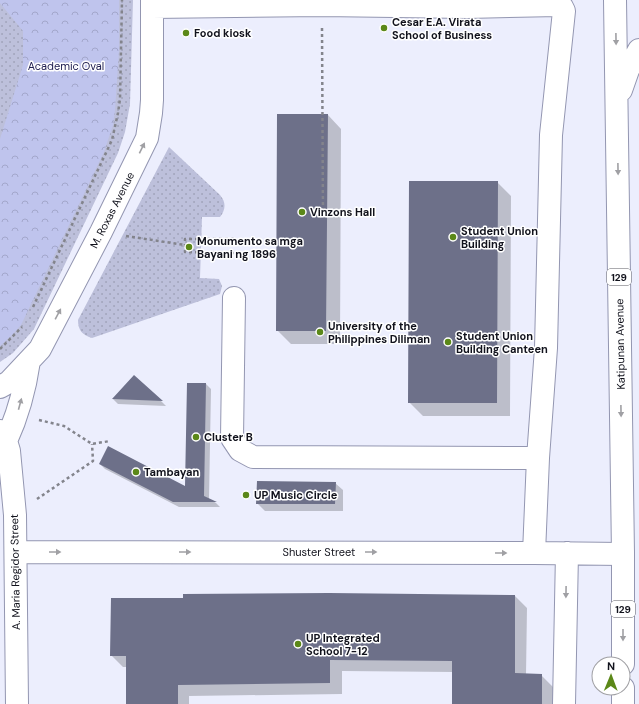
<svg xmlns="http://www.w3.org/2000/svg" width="639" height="704" font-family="'DM Sans',sans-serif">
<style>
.built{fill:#eceefd;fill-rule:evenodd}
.green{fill:url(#green-dots)}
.forest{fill:url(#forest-crowns)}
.shadow{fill:#0003}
.building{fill:#6d7089}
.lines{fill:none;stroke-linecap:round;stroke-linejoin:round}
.minor-casing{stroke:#9396b1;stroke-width:24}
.major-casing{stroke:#9396b1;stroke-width:24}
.path{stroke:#83848c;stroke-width:2.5;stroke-dasharray:3 3;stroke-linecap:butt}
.minor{stroke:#fff;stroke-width:22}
.major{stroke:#fff;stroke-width:22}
.oneway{fill:#a0a0a4}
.poi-dot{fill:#5b8818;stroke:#fff;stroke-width:1.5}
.labels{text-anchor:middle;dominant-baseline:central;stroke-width:3;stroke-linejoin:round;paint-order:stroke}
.shield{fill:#fff;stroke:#585960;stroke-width:1}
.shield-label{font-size:10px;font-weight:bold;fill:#11121c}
.poi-label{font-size:11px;font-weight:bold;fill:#11121c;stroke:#fff;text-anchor:start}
.park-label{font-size:11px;fill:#222153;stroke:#fff}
.street-label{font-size:11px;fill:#11121c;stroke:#fff}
</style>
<defs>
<pattern id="green-dots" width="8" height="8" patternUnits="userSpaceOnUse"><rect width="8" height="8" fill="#bdc0db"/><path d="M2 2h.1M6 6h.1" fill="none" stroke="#a1a4bb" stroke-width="1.8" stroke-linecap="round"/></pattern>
<pattern id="forest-crowns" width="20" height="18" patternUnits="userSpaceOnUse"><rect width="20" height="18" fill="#bfc4ed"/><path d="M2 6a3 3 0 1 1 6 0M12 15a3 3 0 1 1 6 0" fill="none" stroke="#a3a7cb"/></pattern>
</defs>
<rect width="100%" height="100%" fill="#f5f6fc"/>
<!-- built -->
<path class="built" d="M0,0H639V704H0ZM599,664H623V688H599Z"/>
<!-- green -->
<path class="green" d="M0,0H133L130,104L125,132L118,153L34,329L13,353L0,362Z
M169,147L220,195C226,202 226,209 220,217H202L200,278L219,279L222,286L220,294L92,338C82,335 78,330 78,320Z"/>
<!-- forest -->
<path class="forest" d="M0,0H119V51L115,110L113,125L104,152L21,325L12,335L0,346V139L23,65V31L0,3Z"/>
<!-- shadow -->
<path class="shadow" d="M328,115L341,129L340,344H291L277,330Z
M497,182L511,196L510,416H423L409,402Z
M134,376L162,402L166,406L118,404L113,399Z
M206,384L211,389L209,499L216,503L220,507H179L105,469L100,464L186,488Z
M335,483L343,490V511H265L257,503Z
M515,596L527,608L526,675H541L553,687V704H453V672L342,671V694L189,696V704H127V667H123L111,655Z"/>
<!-- building -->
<path class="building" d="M277,114H328L326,331H276Z
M409,181H498L497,403H408Z
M134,375L163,401L112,399Z
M187,383H206L204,496L217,502H173L99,464L108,446L185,486Z
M257,481L336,482L335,504H256Z
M329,593L515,595V673L542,674V704H452V661L330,660V683L178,685V704H126V656H110L111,598H183V594Z"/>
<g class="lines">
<!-- minor casing -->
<g class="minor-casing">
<path id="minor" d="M152,7L322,5L467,7L558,5L562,7L564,11L551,135L546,348L538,458L534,553
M234,298L232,438L240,450L253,457L538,458
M0,387L9,382L40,349L101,232L147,138L151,113L152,100V0
M0,431L6,441L9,451L15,515L17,704
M6,441C18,415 25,389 29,361
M16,552L534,553L623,554
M564,704L567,553"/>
</g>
<!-- major casing -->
<g class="major-casing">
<path id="major" d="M615,0L623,554V664
M621,90L628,70L639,50
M623,688V704"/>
</g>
<!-- path -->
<path class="path" d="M322,28L323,220
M126,236L185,245
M234,239H185V252L234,253
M33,307L112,140L118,113L120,99L122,0
M0,349L22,327
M39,420L64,426L92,444L110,441
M37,499L93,461L92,444"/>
<!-- minor -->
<use href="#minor" class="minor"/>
<!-- major -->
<use href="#major" class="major"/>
</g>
<!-- one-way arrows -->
<defs><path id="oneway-solid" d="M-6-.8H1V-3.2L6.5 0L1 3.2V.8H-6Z"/></defs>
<g class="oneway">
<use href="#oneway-solid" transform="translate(616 39) rotate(89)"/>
<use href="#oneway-solid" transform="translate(142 148) rotate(-64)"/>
<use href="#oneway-solid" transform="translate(618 169) rotate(89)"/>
<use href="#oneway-solid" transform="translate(58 314) rotate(-62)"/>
<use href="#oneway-solid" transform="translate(20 404) rotate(-75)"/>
<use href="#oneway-solid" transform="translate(621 411) rotate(89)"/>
<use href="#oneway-solid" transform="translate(55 552)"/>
<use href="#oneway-solid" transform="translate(185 552)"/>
<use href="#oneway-solid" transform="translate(371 552)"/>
<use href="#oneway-solid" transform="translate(501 553)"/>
<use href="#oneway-solid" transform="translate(566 592) rotate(91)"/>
<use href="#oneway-solid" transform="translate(623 635) rotate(90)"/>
</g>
<!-- markers -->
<g class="poi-dot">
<circle cx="384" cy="28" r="4"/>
<circle cx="186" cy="33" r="4"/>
<circle cx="302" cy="212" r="4"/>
<circle cx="453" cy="237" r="4"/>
<circle cx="189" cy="247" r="4"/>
<circle cx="320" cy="332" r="4"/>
<circle cx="448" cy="342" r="4"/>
<circle cx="196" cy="437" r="4"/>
<circle cx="136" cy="472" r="4"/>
<circle cx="246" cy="495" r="4"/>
<circle cx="298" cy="644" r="4"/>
</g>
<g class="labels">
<!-- shield labels -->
<g class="shield">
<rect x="607" y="269" width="24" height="16" rx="3"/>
<rect x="611" y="601" width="24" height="16" rx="3"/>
</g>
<g class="shield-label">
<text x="619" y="277">129</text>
<text x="623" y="609">129</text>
</g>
<!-- poi labels -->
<g class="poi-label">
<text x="392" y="22">Cesar E.A. Virata<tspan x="392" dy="13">School of Business</tspan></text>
<text x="194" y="33">Food kiosk</text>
<text x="310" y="212">Vinzons Hall</text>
<text x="461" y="231">Student Union<tspan x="461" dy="13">Building</tspan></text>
<text x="197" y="241">Monumento sa mga<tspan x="197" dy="13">Bayani ng 1896</tspan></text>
<text x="328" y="326">University of the<tspan x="328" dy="13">Philippines Diliman</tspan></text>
<text x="456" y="336">Student Union<tspan x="456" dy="13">Building Canteen</tspan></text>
<text x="204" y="437">Cluster B</text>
<text x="144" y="472">Tambayan</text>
<text x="254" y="495">UP Music Circle</text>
<text x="306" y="638">UP Integrated<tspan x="306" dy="13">School 7-12</tspan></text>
</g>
<!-- park labels -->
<g class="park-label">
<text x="66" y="66">Academic Oval</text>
</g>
<!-- street labels -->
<g class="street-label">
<text transform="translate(112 210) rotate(-63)">M. Roxas Avenue</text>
<text transform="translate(620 344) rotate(-91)">Katipunan Avenue</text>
<text x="319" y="552">Shuster Street</text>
<text transform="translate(15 572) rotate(-91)">A. Maria Regidor Street</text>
</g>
</g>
<!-- north arrow -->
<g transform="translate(611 676) rotate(1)"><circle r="19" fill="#ffffff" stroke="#a0a0a4"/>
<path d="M0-3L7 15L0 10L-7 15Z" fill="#5b8818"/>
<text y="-6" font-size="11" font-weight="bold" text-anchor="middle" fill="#11121c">N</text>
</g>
</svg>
